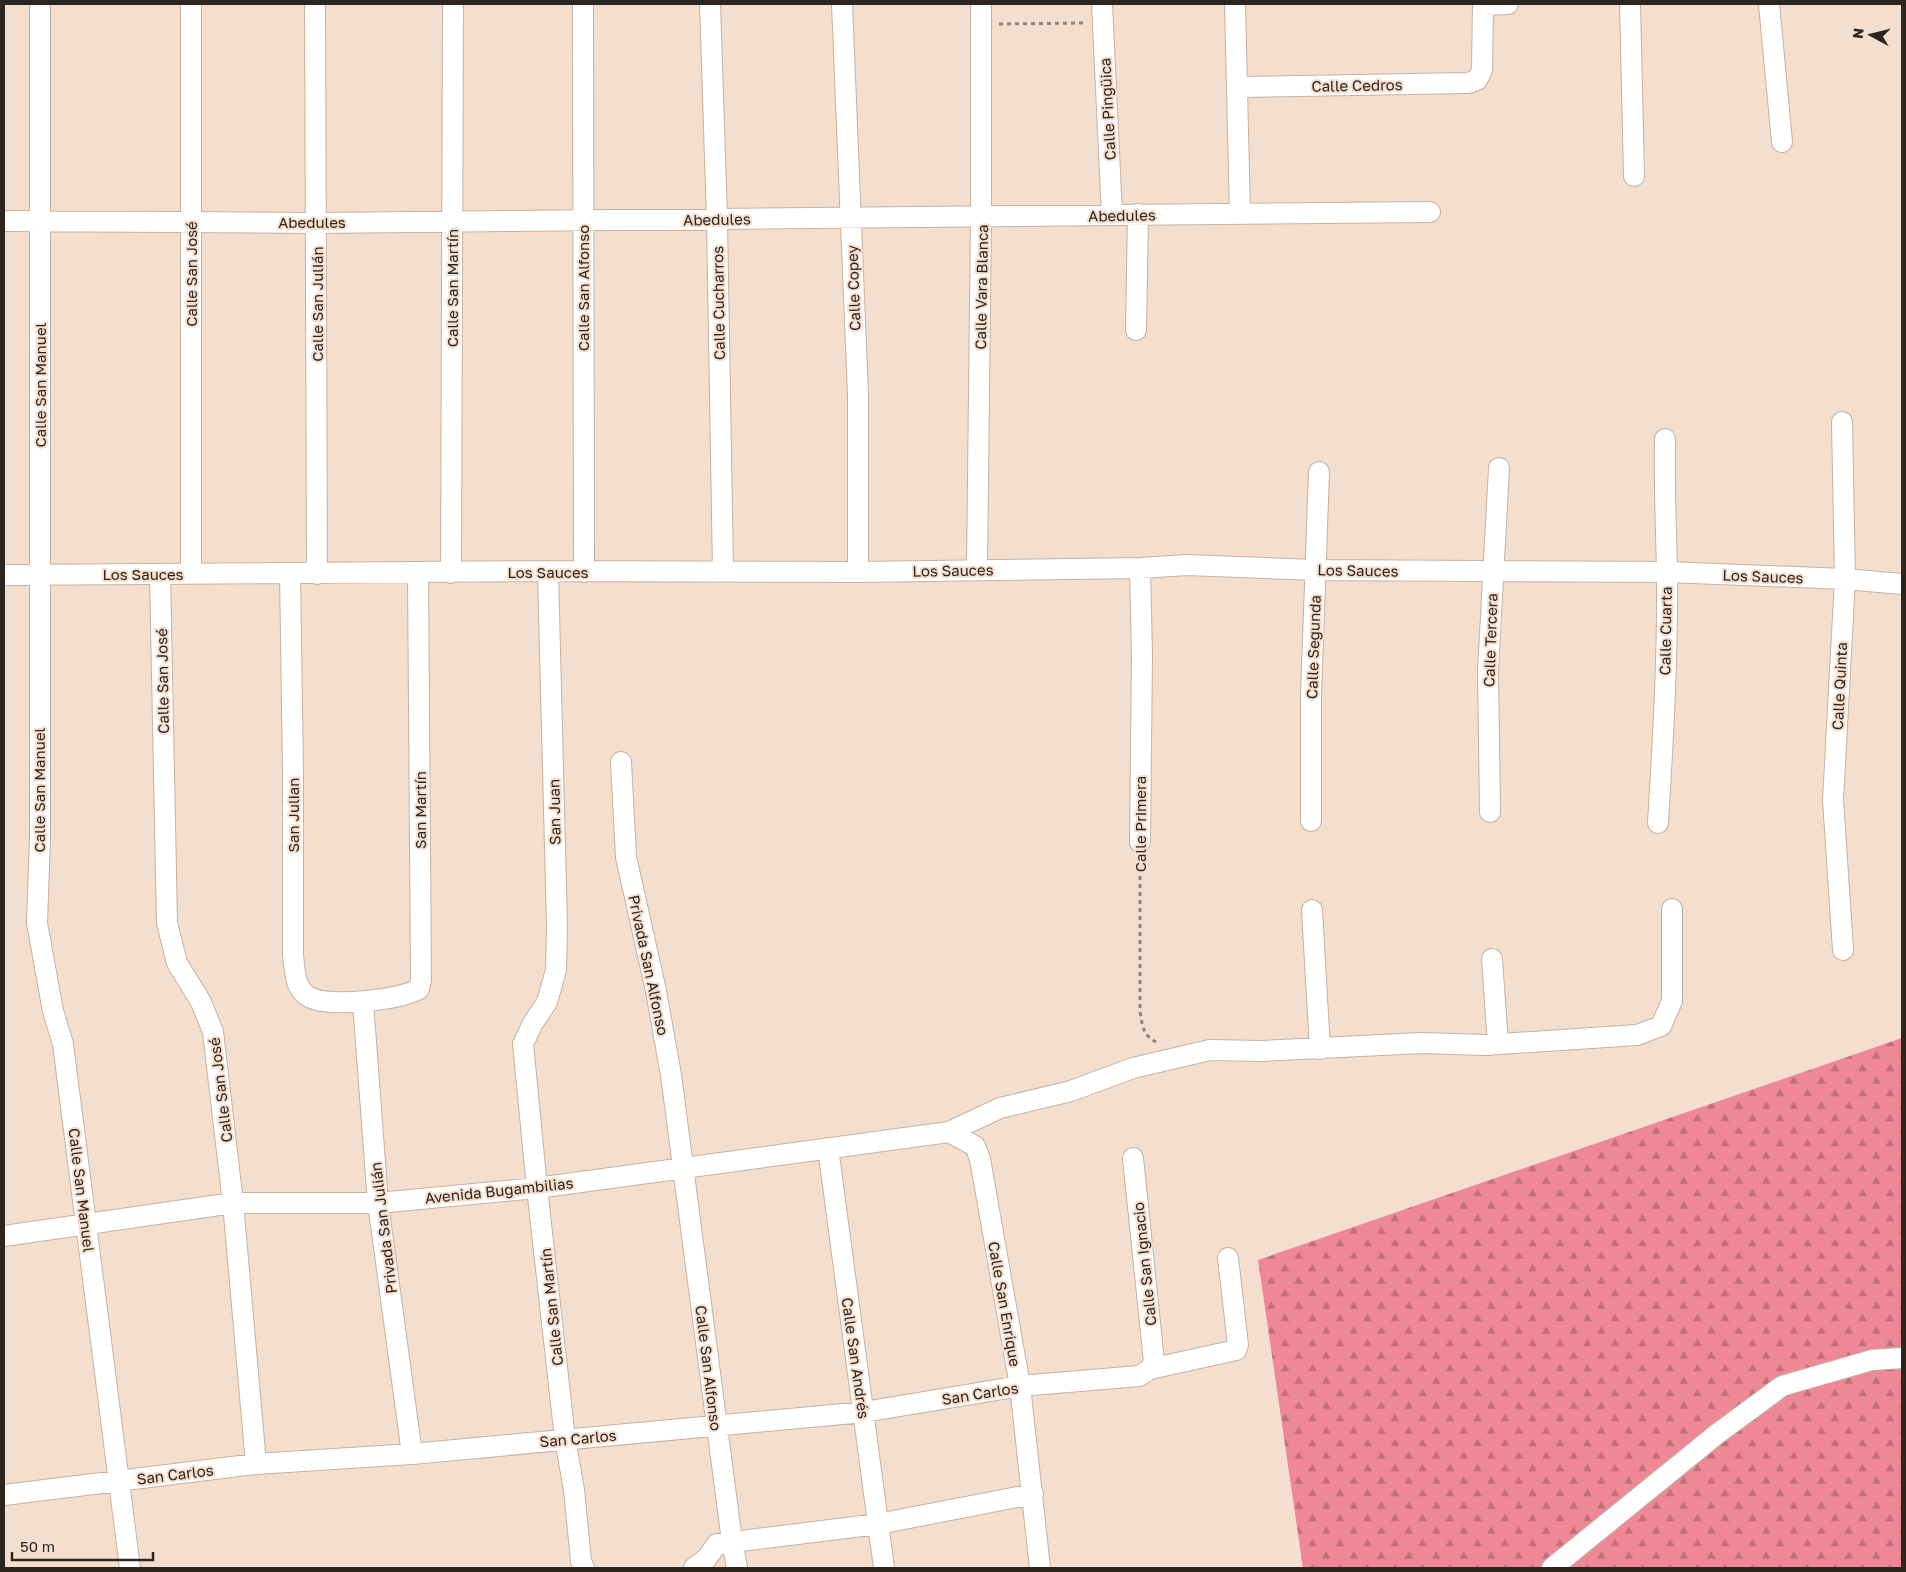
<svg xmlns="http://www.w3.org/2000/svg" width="1906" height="1572" font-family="'Golos Text',sans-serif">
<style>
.forest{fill:url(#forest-firs)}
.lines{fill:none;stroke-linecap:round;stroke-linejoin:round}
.minor-casing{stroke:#c6b1a2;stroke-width:22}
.path{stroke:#928479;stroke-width:3;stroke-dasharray:4 4;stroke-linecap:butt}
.minor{stroke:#fff;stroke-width:20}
.labels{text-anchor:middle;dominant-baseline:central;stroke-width:4;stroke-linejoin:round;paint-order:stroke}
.street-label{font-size:15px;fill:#2d251f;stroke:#f4dfcf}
</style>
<defs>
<pattern id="forest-firs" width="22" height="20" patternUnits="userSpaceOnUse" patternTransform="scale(1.25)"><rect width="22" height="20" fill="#ee8796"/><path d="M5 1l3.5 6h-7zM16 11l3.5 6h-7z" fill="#c16e7a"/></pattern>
</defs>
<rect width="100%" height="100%" fill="#f4dfcf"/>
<!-- forest -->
<path class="forest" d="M1902,1038V1568H1303L1258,1260Z"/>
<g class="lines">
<!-- minor casing -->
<g class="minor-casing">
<path id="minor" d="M40,4V838L37,923L53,1011L63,1044L130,1568
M191,4V574
M315,4L317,574
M583,4L584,572
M710,4L717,219L723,572
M842,4L858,395V572
M1102,4L1112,215
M1235,4L1240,214
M1630,4L1634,176
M1769,4L1782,142
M1483,5L1508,4
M1237,87L1468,83L1477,80L1482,70L1483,4
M4,221L316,223L1430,212
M1136,330L1138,214
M1842,422L1845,579L1833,800L1843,950
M977,569L981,216V4
M548,571L557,927L556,970L547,1002L533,1023L523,1044L537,1188L565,1439L574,1490L581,1561L584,1568
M290,573L293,772V955C295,969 294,989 309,997C329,1008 399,1000 419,989L421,980L418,573
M451,573L453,4
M160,574L167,923L177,963L201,1002L213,1032L233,1203L256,1464
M4,575L548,571L858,572L1140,568L1187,565L1315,570L1667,572L1845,579L1902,584
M621,762L626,857L656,991L671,1075L732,1541L737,1568
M1490,812L1488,671L1499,468
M1311,821V695L1319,472
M1658,823C1663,740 1668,656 1667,572C1666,527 1664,483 1665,439
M1140,842L1142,656L1140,568
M1312,910L1320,1049
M1492,959L1498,1044
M363,1002L378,1203L412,1454
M949,1132L1000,1108L1071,1091L1133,1068L1210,1050L1262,1051L1422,1043L1485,1045L1637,1035L1661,1026L1672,1001V909
M828,1148L884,1568
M1133,1158L1154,1362L1150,1369
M4,1236L233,1203H378L537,1188L949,1132L975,1146L980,1159L1020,1386L1040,1568
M4,1495L256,1464L412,1454L864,1412L1020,1386L1139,1376L1150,1369L1236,1350L1238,1345L1228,1258
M694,1568L707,1558L717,1544L878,1524L1033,1494
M1552,1568L1717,1434L1782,1386L1872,1360L1902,1358"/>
</g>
<!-- path -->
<path class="path" d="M999,24L1085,23
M1140,860V1012C1143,1027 1142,1034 1156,1042"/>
<!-- minor -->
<use href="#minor" class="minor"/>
</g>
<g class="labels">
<!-- street labels -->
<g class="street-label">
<text transform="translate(1357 85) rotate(-1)">Calle Cedros</text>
<text transform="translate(1107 109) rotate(-93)">Calle Pingüica</text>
<text transform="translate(1122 215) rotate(-1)">Abedules</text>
<text transform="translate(717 219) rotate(-1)">Abedules</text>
<text x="312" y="222">Abedules</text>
<text transform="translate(191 274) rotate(-90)">Calle San José</text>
<text transform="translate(981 287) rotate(-89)">Calle Vara Blanca</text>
<text transform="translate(452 288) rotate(-90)">Calle San Martín</text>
<text transform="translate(583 288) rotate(-90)">Calle San Alfonso</text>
<text transform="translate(853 288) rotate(-92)">Calle Copey</text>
<text transform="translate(718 303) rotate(-91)">Calle Cucharros</text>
<text transform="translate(317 304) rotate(-90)">Calle San Julián</text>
<text transform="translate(40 385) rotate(-90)">Calle San Manuel</text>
<text transform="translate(953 570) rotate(-1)">Los Sauces</text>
<text transform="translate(1358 570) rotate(1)">Los Sauces</text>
<text x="548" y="572">Los Sauces</text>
<text x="143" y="574">Los Sauces</text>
<text transform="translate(1763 576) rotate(2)">Los Sauces</text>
<text transform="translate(1665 631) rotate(-89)">Calle Cuarta</text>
<text transform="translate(1490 640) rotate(-88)">Calle Tercera</text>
<text transform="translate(1313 647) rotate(-88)">Calle Segunda</text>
<text transform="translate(162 681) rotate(-91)">Calle San José</text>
<text transform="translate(1839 686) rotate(-87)">Calle Quinta</text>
<text transform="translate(39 790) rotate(-90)">Calle San Manuel</text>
<text transform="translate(420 810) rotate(-90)">San Martín</text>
<text transform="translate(554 812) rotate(-91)">San Juan</text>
<text transform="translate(293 815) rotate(-90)">San Julian</text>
<text transform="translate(1140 824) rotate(-90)">Calle Primera</text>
<text transform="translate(649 965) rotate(78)">Privada San Alfonso</text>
<text transform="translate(220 1090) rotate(-97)">Calle San José</text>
<text transform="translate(82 1190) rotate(83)">Calle San Manuel</text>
<text transform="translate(499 1190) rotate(-6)">Avenida Bugambilias</text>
<text transform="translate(383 1228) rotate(-97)">Privada San Julián</text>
<text transform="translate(1144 1264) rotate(-96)">Calle San Ignacio</text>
<text transform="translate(1005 1304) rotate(80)">Calle San Enrique</text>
<text transform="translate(551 1307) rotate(-96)">Calle San Martín</text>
<text transform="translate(856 1358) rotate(82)">Calle San Andrés</text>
<text transform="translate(709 1368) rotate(83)">Calle San Alfonso</text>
<text transform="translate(980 1393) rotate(-9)">San Carlos</text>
<text transform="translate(578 1438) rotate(-5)">San Carlos</text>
<text transform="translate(175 1474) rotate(-7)">San Carlos</text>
</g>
</g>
<!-- border -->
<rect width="1906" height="1572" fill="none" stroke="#2d251f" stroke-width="10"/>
<!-- north arrow -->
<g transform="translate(1871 35) rotate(277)" stroke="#f4dfcf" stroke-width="4" paint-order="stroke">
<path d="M0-4L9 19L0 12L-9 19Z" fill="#2d251f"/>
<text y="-8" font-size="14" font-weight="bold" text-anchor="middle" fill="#2d251f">N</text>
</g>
<!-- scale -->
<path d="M12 1552v8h141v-8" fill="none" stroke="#2d251f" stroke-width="2.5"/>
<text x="20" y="1552" font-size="15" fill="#2d251f" stroke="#f4dfcf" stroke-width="4" paint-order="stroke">50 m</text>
</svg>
